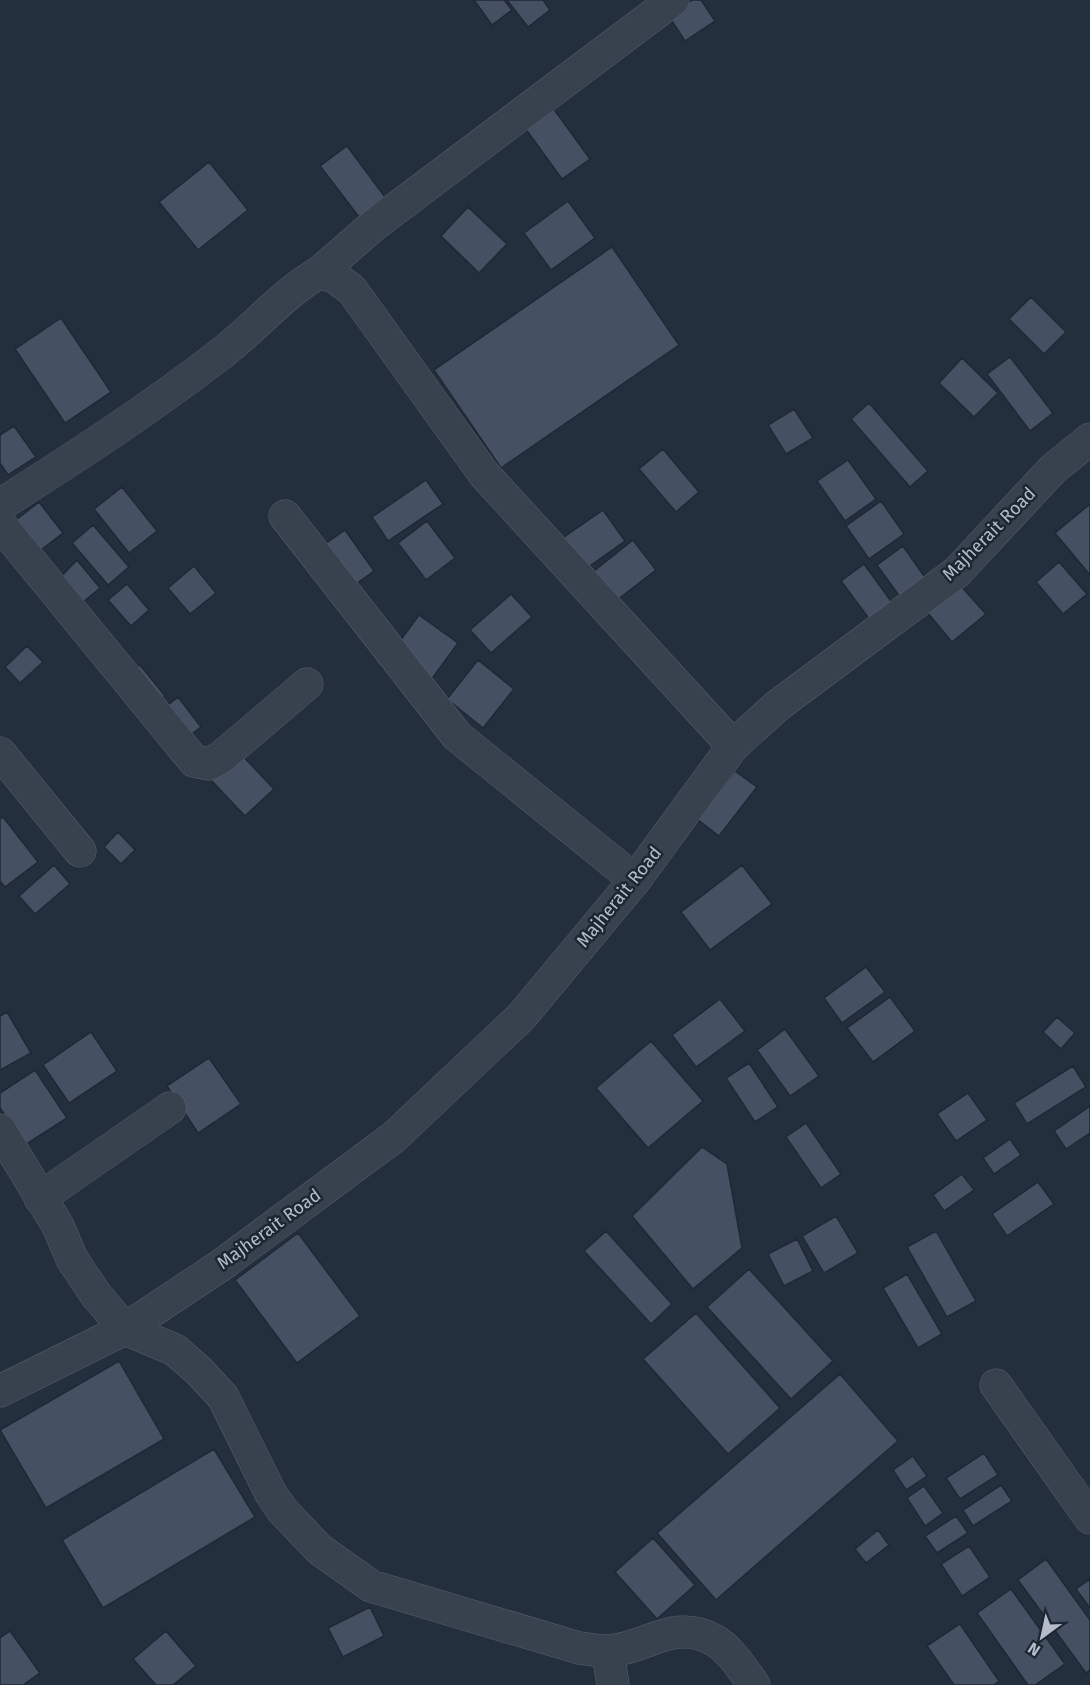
<svg xmlns="http://www.w3.org/2000/svg" width="1090" height="1685" font-family="'Fira Sans',sans-serif">
<style>
.building{fill:#455162;stroke:#1f2835;stroke-width:1.5}
.lines{fill:none;stroke-linecap:round;stroke-linejoin:round}
.minor-casing{stroke:#565f6c;stroke-width:33}
.minor{stroke:#38414e;stroke-width:32}
.labels{text-anchor:middle;dominant-baseline:central;stroke-width:5;stroke-linejoin:round;paint-order:stroke}
.street-label{font-size:18px;fill:#b4bcc9;stroke:#1d2633}
</style>
<rect width="100%" height="100%" fill="#242f3e"/>
<!-- building -->
<path class="building" d="M474,0H504L512,10L492,25Z
M507,0H543L550,10L528,27Z
M692,0H701L715,21L685,41L668,15Z
M553,108L590,159L562,179L525,128Z
M347,146L385,197L359,217L320,166Z
M209,162L248,210L198,250L159,202Z
M568,201L595,238L551,270L524,233Z
M468,207L507,244L479,273L441,236Z
M612,247L679,345L501,468L434,370Z
M1031,297L1066,332L1044,354L1009,319Z
M61,318L111,392L65,423L15,349Z
M1010,357L1053,413L1030,431L987,374Z
M962,358L998,393L974,417L939,383Z
M869,403L928,471L910,487L851,419Z
M794,409L813,438L786,454L768,425Z
M14,426L36,457L8,475L0,463V435Z
M663,449L699,492L676,512L639,469Z
M848,460L876,499L845,521L817,481Z
M426,480L443,504L388,541L372,517Z
M122,487L157,531L129,553L94,509Z
M881,501L904,534L869,559L846,526Z
M39,502L63,533L37,553L12,523Z
M1090,504V575L1055,533Z
M603,510L625,541L577,575L554,544Z
M427,521L455,558L426,580L398,543Z
M93,525L129,567L108,585L72,543Z
M345,530L374,571L332,601L302,560Z
M633,540L656,570L617,600L594,571Z
M903,546L926,579L900,597L877,565Z
M77,560L100,588L76,608L52,586Z
M1059,562L1087,594L1063,614L1036,582Z
M864,564L893,604L870,620L841,581Z
M194,566L216,593L190,614L168,588Z
M127,584L149,610L131,626L108,600Z
M959,584L986,614L952,642L927,612Z
M511,594L532,617L491,653L470,630Z
M419,615L458,643L420,695L381,667Z
M27,646L43,662L20,683L5,667Z
M478,660L514,689L483,728L447,699Z
M140,665L165,696L153,706L128,674Z
M178,697L201,727L185,739L163,709Z
M238,751L274,789L245,816L209,778Z
M735,771L757,787L719,836L697,819Z
M3,817L38,862L5,887L0,881V819Z
M118,832L135,850L121,864L104,847Z
M54,865L70,884L35,914L19,896Z
M742,865L772,904L710,950L681,912Z
M866,967L885,992L842,1023L824,998Z
M890,997L915,1031L873,1062L847,1028Z
M720,999L745,1031L696,1067L672,1035Z
M7,1012L31,1053L0,1070V1016Z
M1057,1017L1075,1033L1061,1049L1043,1032Z
M785,1029L819,1076L790,1096L757,1050Z
M91,1032L117,1071L69,1103L43,1065Z
M651,1041L703,1101L648,1148L596,1088Z
M209,1058L241,1104L198,1133L167,1086Z
M749,1063L778,1107L755,1122L726,1078Z
M1073,1066L1086,1087L1027,1124L1014,1103Z
M35,1070L67,1118L25,1145L0,1108V1093Z
M968,1093L987,1120L956,1141L937,1114Z
M1090,1106V1133L1066,1149L1054,1131Z
M806,1123L841,1174L821,1188L786,1137Z
M1010,1139L1021,1155L994,1174L983,1158Z
M702,1147L727,1164L742,1248L693,1289L632,1216Z
M962,1174L974,1190L944,1211L933,1195Z
M1038,1182L1054,1204L1007,1236L992,1214Z
M836,1216L858,1253L824,1273L802,1236Z
M606,1231L672,1304L651,1324L584,1251Z
M936,1231L976,1301L947,1317L907,1247Z
M298,1233L360,1316L297,1363L235,1280Z
M797,1239L813,1271L784,1286L768,1254Z
M749,1269L833,1361L791,1399L707,1307Z
M907,1274L942,1334L918,1348L883,1288Z
M696,1313L780,1408L728,1454L643,1359Z
M119,1361L164,1439L46,1508L0,1430Z
M840,1374L898,1441L716,1600L657,1533Z
M214,1449L255,1517L103,1608L62,1540Z
M984,1453L998,1475L960,1499L946,1478Z
M913,1456L927,1476L906,1490L893,1470Z
M1001,1485L1012,1501L973,1526L963,1510Z
M924,1486L943,1513L925,1526L907,1498Z
M956,1516L968,1533L937,1553L925,1536Z
M878,1530L889,1545L866,1563L855,1549Z
M653,1538L695,1585L657,1619L615,1572Z
M969,1546L990,1577L962,1596L941,1564Z
M1046,1559L1090,1620V1670L1086,1673L1018,1580Z
M1090,1579V1608L1076,1589Z
M1011,1589L1065,1664L1035,1685H1028L977,1613Z
M370,1607L384,1636L343,1657L328,1628Z
M960,1624L999,1681L994,1685H954L927,1646Z
M10,1631L40,1673L23,1685H0V1638Z
M166,1631L196,1666L173,1685H156L133,1659Z"/>
<g class="lines">
<!-- minor casing -->
<g class="minor-casing">
<path id="minor" d="M320,272L374,225L673,0
M0,505C74,458 148,410 218,356C253,330 282,294 320,272L336,278L352,290L484,474L733,746
M285,516L457,736L635,880
M0,524L194,761L209,764L220,758L307,684
M0,753L80,851
M0,1130L58,1226L72,1259L96,1295L125,1329L175,1350L199,1371L223,1397L270,1492L282,1510L319,1549L371,1586L579,1648C588,1649 598,1651 607,1651C645,1650 673,1617 714,1640C731,1650 743,1670 754,1685
M40,1198L170,1108
M996,1385L1090,1518
M0,1391L125,1329L220,1266L394,1137L521,1017L635,880L733,746L777,706L957,572L1053,469L1090,439
M608,1651L613,1685"/>
</g>
<!-- minor -->
<use href="#minor" class="minor"/>
</g>
<g class="labels">
<!-- street labels -->
<g class="street-label">
<text transform="translate(989 534) rotate(-45)">Majherait Road</text>
<text transform="translate(619 897) rotate(-51)">Majherait Road</text>
<text transform="translate(269 1229) rotate(-36)">Majherait Road</text>
</g>
</g>
<!-- north arrow -->
<g transform="translate(1042 1637) rotate(213)" stroke="#1d2633" stroke-width="4.5" paint-order="stroke">
<path d="M0-4.5L10 22L0 15L-10 22Z" fill="#b4bcc9"/>
<text y="-9" font-size="16" font-weight="bold" text-anchor="middle" fill="#b4bcc9">N</text>
</g>
</svg>
